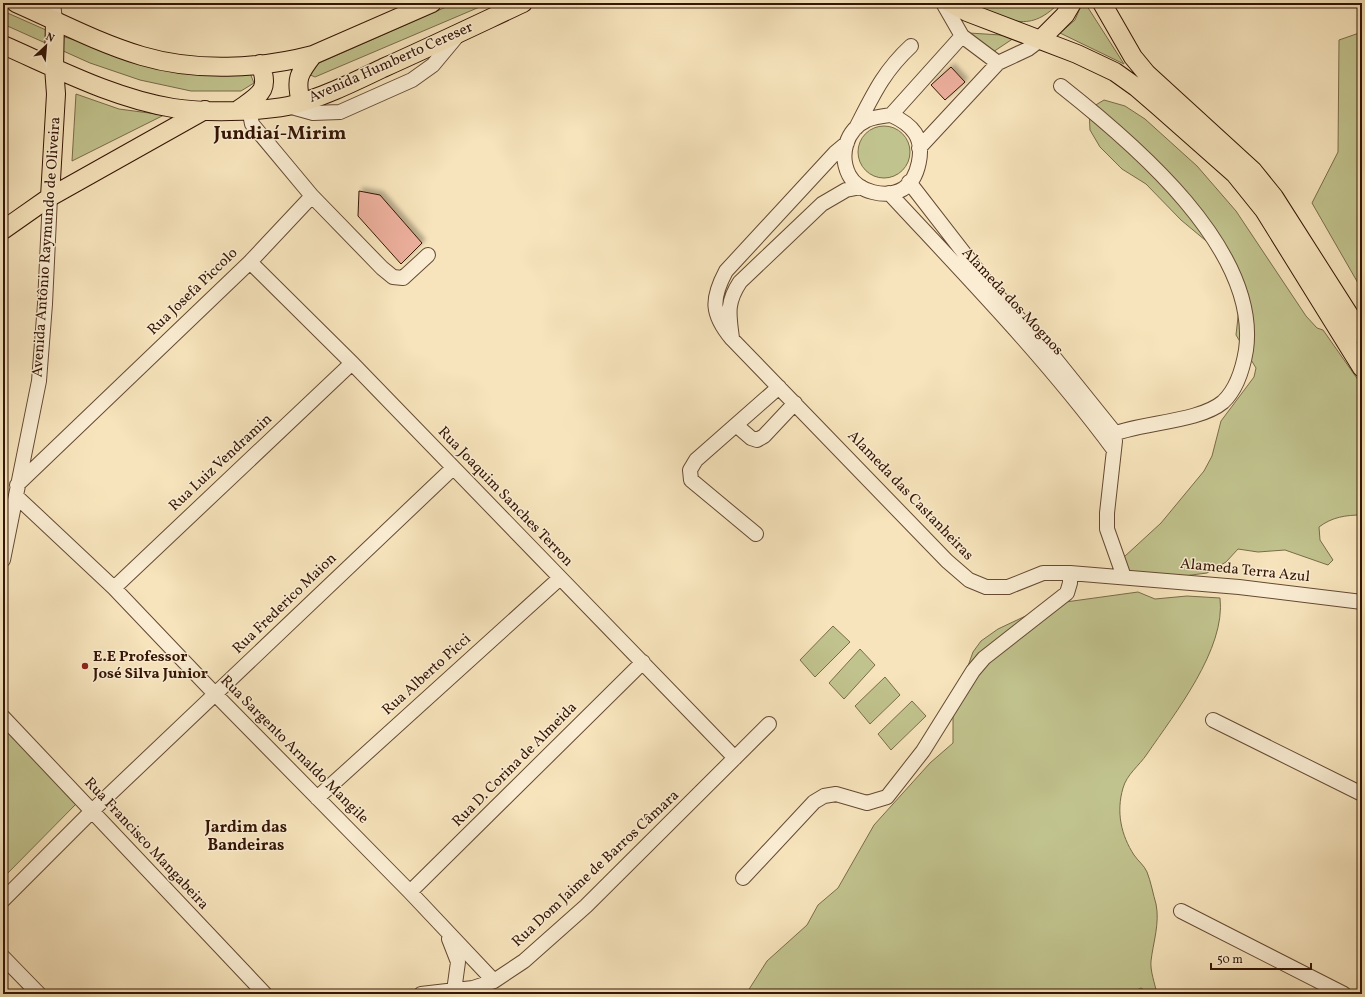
<svg xmlns="http://www.w3.org/2000/svg" width="1365" height="997" font-family="Vollkorn,serif">
<style>
.green{fill:#c1c38e;stroke:#7a6c49}
.building{fill:#edb09d;stroke:#341504;filter:url(#shadow)}
.lines{fill:none;stroke-linecap:round;stroke-linejoin:round}
.minor-casing{stroke:#654932;stroke-width:16}
.major-casing{stroke:#341504;stroke-width:20}
.minor{stroke:#faedd3;stroke-width:14}
.major{stroke:#f7e4bc;stroke-width:18}
.poi-dot{fill:#8f2418;stroke:#faedd3;stroke-width:1.5}
.labels{text-anchor:middle;dominant-baseline:central;stroke-width:3;stroke-linejoin:round;paint-order:stroke}
.street-label{font-size:15px;fill:#341504;stroke:#faedd3}
.poi-label{font-size:15px;font-weight:bold;fill:#341504;stroke:#faedd3;text-anchor:start}
.neighbourhood-label{font-size:16px;font-weight:bold;fill:#341504;stroke:#faedd3}
.district-label{font-size:19px;font-weight:bold;fill:#341504;stroke:#faedd3}
</style>
<defs>
<filter id="shadow"><feDropShadow dx="3.5" dy="-3.5" stdDeviation="2" flood-color="#0004"/></filter>
</defs>
<rect width="100%" height="100%" fill="#f7e4bc"/>
<filter id="stains"><feTurbulence type="fractalNoise" baseFrequency=".005" numOctaves="4"/><feColorMatrix values="0 0 0 0 .2 0 0 0 0 .09 0 0 0 0 .02 0 0 0 .5 -.17"/></filter>
<radialGradient id="worn" r=".72"><stop offset=".6" stop-color="#630" stop-opacity="0"/><stop offset="1" stop-color="#630" stop-opacity=".3"/></radialGradient>
<!-- green -->
<path class="green" d="M455,3H489L315,77L308,74L310,67Z
M970,3H1059C1027,36 1006,18 970,3Z
M1082,3H1085L1124,64L1060,33L1075,20Z
M3,11L55,34L156,65L250,73L254,83L241,91H191L140,80L90,63L3,24Z
M1362,32V290L1312,203L1338,152L1339,40Z
M969,33L1017,36L993,52Z
M76,94L119,109L164,115L72,161Z
M1104,100L1125,106L1145,119L1197,166L1236,211L1306,316L1317,328L1323,330L1361,384L1362,515C1346,515 1332,517 1319,527L1320,540L1333,560L1328,565L1285,550L1258,552L1238,549L1226,562L1207,573L1160,579L1143,577L1127,570L1124,557L1161,523L1204,471L1212,456L1221,421L1254,377L1256,368L1236,335L1241,290L1217,250L1181,220L1146,184L1122,169L1100,147L1090,130L1089,109Z
M858 152a26 26 0 1 1 52 0a26 26 0 1 1-52 0Z
M1138,592L1155,599L1187,596L1220,598C1226,649 1175,713 1147,754C1139,766 1127,774 1123,788C1116,812 1121,835 1134,855C1138,861 1144,865 1147,872C1151,882 1153,894 1156,904C1160,923 1153,943 1151,961C1150,971 1155,984 1157,994H1151L1141,988L1135,991L1133,994H746L767,961L807,925L818,905L838,888L874,825L930,763L953,743V708L973,652L981,641L998,629L1051,604Z
M833,626L850,642L815,677L800,660Z
M860,649L875,665L844,699L829,683Z
M885,677L900,695L870,724L855,706Z
M912,701L926,716L891,750L878,734Z
M3,725L78,802L3,878Z"/>
<!-- building -->
<path class="building" d="M951,67L965,82L945,100L931,85Z
M359,191L380,195L422,243L401,264L358,216Z"/>
<g class="lines">
<!-- minor casing -->
<g class="minor-casing">
<path id="minor" d="M53,3L55,20
M943,3L962,36L998,63
M1061,86C1132,142 1260,249 1246,350C1243,368 1237,389 1223,402C1198,423 1138,422 1105,437
M288,106L313,113L340,112L412,80L433,65L458,35
M891,115C900,119 909,124 915,133C925,148 919,179 903,189C886,199 858,192 849,175C839,155 846,130 867,120C874,117 883,116 891,115Z
M891,115L962,36
M856,128C873,95 883,72 911,46
M847,143L835,153L726,271C711,299 711,314 732,339L947,561L969,580L986,587H1008L1043,573H1070L1239,587L1362,602
M919,148L998,63L1028,49L1040,40
M909,182L995,293L1049,351L1115,433
M889,193C967,277 1046,358 1114,450
M312,196L382,268L393,277L403,278L428,255
M250,262L352,363L735,758
M732,338C729,315 726,303 740,282L822,204L846,190L861,187
M736,425L751,438L757,440L764,436L795,403
M1115,441L1107,513V529L1124,577
M17,485L250,262L312,196L252,124L249,109
M16,496L114,588L215,694L410,892L494,981
M756,534L691,480L690,470L696,460L779,387
M3,560L39,381L45,304L50,197
M114,588L352,363
M3,717L265,994
M1213,720L1362,794
M317,798L560,578
M743,878L814,802L824,796L836,794L867,803L887,797L923,751L973,671L984,658L1067,593L1070,583V573
M410,892L643,662
M3,900L92,811L453,468
M1181,911L1344,994
M449,939L458,962L454,991
M3,957L39,994
M421,994L473,988L494,981L524,961L586,906L769,724"/>
</g>
<!-- major casing -->
<g class="major-casing">
<path id="major" d="M16,3C57,21 98,43 142,56C196,72 259,69 313,55L432,3
M950,3L967,12L1077,54L1115,72L1136,87L1158,106L1235,174L1264,210L1362,368
M1102,3L1133,57L1147,74L1253,171L1274,197L1362,335
M1040,40L1065,15L1072,3
M3,45C58,69 113,98 173,108C205,113 256,112 288,106C317,100 356,81 383,68C430,47 476,25 523,3
M301,102C295,79 299,73 313,55
M238,110C259,95 271,91 260,64
M50,197L56,94L54,67L55,20
M3,230L50,197L205,110"/>
</g>
<!-- minor -->
<use href="#minor" class="minor"/>
<!-- major -->
<use href="#major" class="major"/>
</g>
<!-- markers -->
<circle class="poi-dot" cx="85" cy="666" r="4"/>
<g class="labels">
<!-- street labels -->
<g class="street-label">
<text transform="translate(391 63) rotate(-24)">Avenida Humberto Cereser</text>
<text transform="translate(47 247) rotate(-86)">Avenida Antônio Raymundo de Oliveira</text>
<text transform="translate(193 292) rotate(-44)">Rua Josefa Piccolo</text>
<text transform="translate(1012 302) rotate(47)">Alameda dos Mognos</text>
<text transform="translate(221 463) rotate(-43)">Rua Luiz Vendramin</text>
<text transform="translate(910 496) rotate(46)">Alameda das Castanheiras</text>
<text transform="translate(505 497) rotate(46)">Rua Joaquim Sanches Terron</text>
<text transform="translate(1245 571) rotate(6)">Alameda Terra Azul</text>
<text transform="translate(285 604) rotate(-44)">Rua Frederico Maion</text>
<text transform="translate(427 675) rotate(-42)">Rua Alberto Picci</text>
<text transform="translate(294 750) rotate(45)">Rua Sargento Arnaldo Mangile</text>
<text transform="translate(515 765) rotate(-45)">Rua D. Corina de Almeida</text>
<text transform="translate(146 844) rotate(47)">Rua Francisco Mangabeira</text>
<text transform="translate(596 869) rotate(-43)">Rua Dom Jaime de Barros Câmara</text>
</g>
<!-- poi labels -->
<g class="poi-label">
<text x="93" y="657">E.E Professor<tspan x="93" dy="17">José Silva Junior</tspan></text>
</g>
<!-- neighbourhood labels -->
<g class="neighbourhood-label">
<text x="246" y="828">Jardim das<tspan x="246" dy="18">Bandeiras</tspan></text>
</g>
<!-- district labels -->
<g class="district-label">
<text x="280" y="134">Jundiaí-Mirim</text>
</g>
</g>
<!-- margin -->
<rect width="1365" height="997" fill="none" stroke="#f7e4bc" stroke-width="16"/>
<rect x="4" y="4" width="1357" height="989" fill="none" stroke="#341504" stroke-width="2"/>
<rect x="8" y="8" width="1349" height="981" fill="none" stroke="#341504"/>
<!-- north arrow -->
<g transform="translate(46 46) rotate(26)" stroke="#faedd3" stroke-width="3" paint-order="stroke">
<path d="M0-3L7 15L0 10L-7 15Z" fill="#341504"/>
<text y="-6" font-size="11" font-weight="bold" text-anchor="middle" fill="#341504">N</text>
</g>
<!-- scale -->
<path d="M1211 963v6h100v-6" fill="none" stroke="#341504" stroke-width="2"/>
<text x="1217" y="963" font-size="12" fill="#341504" stroke="#faedd3" stroke-width="3" paint-order="stroke">50 m</text>
<rect width="100%" height="100%" filter="url(#stains)"/>
<rect width="100%" height="100%" fill="url(#worn)"/>
</svg>
